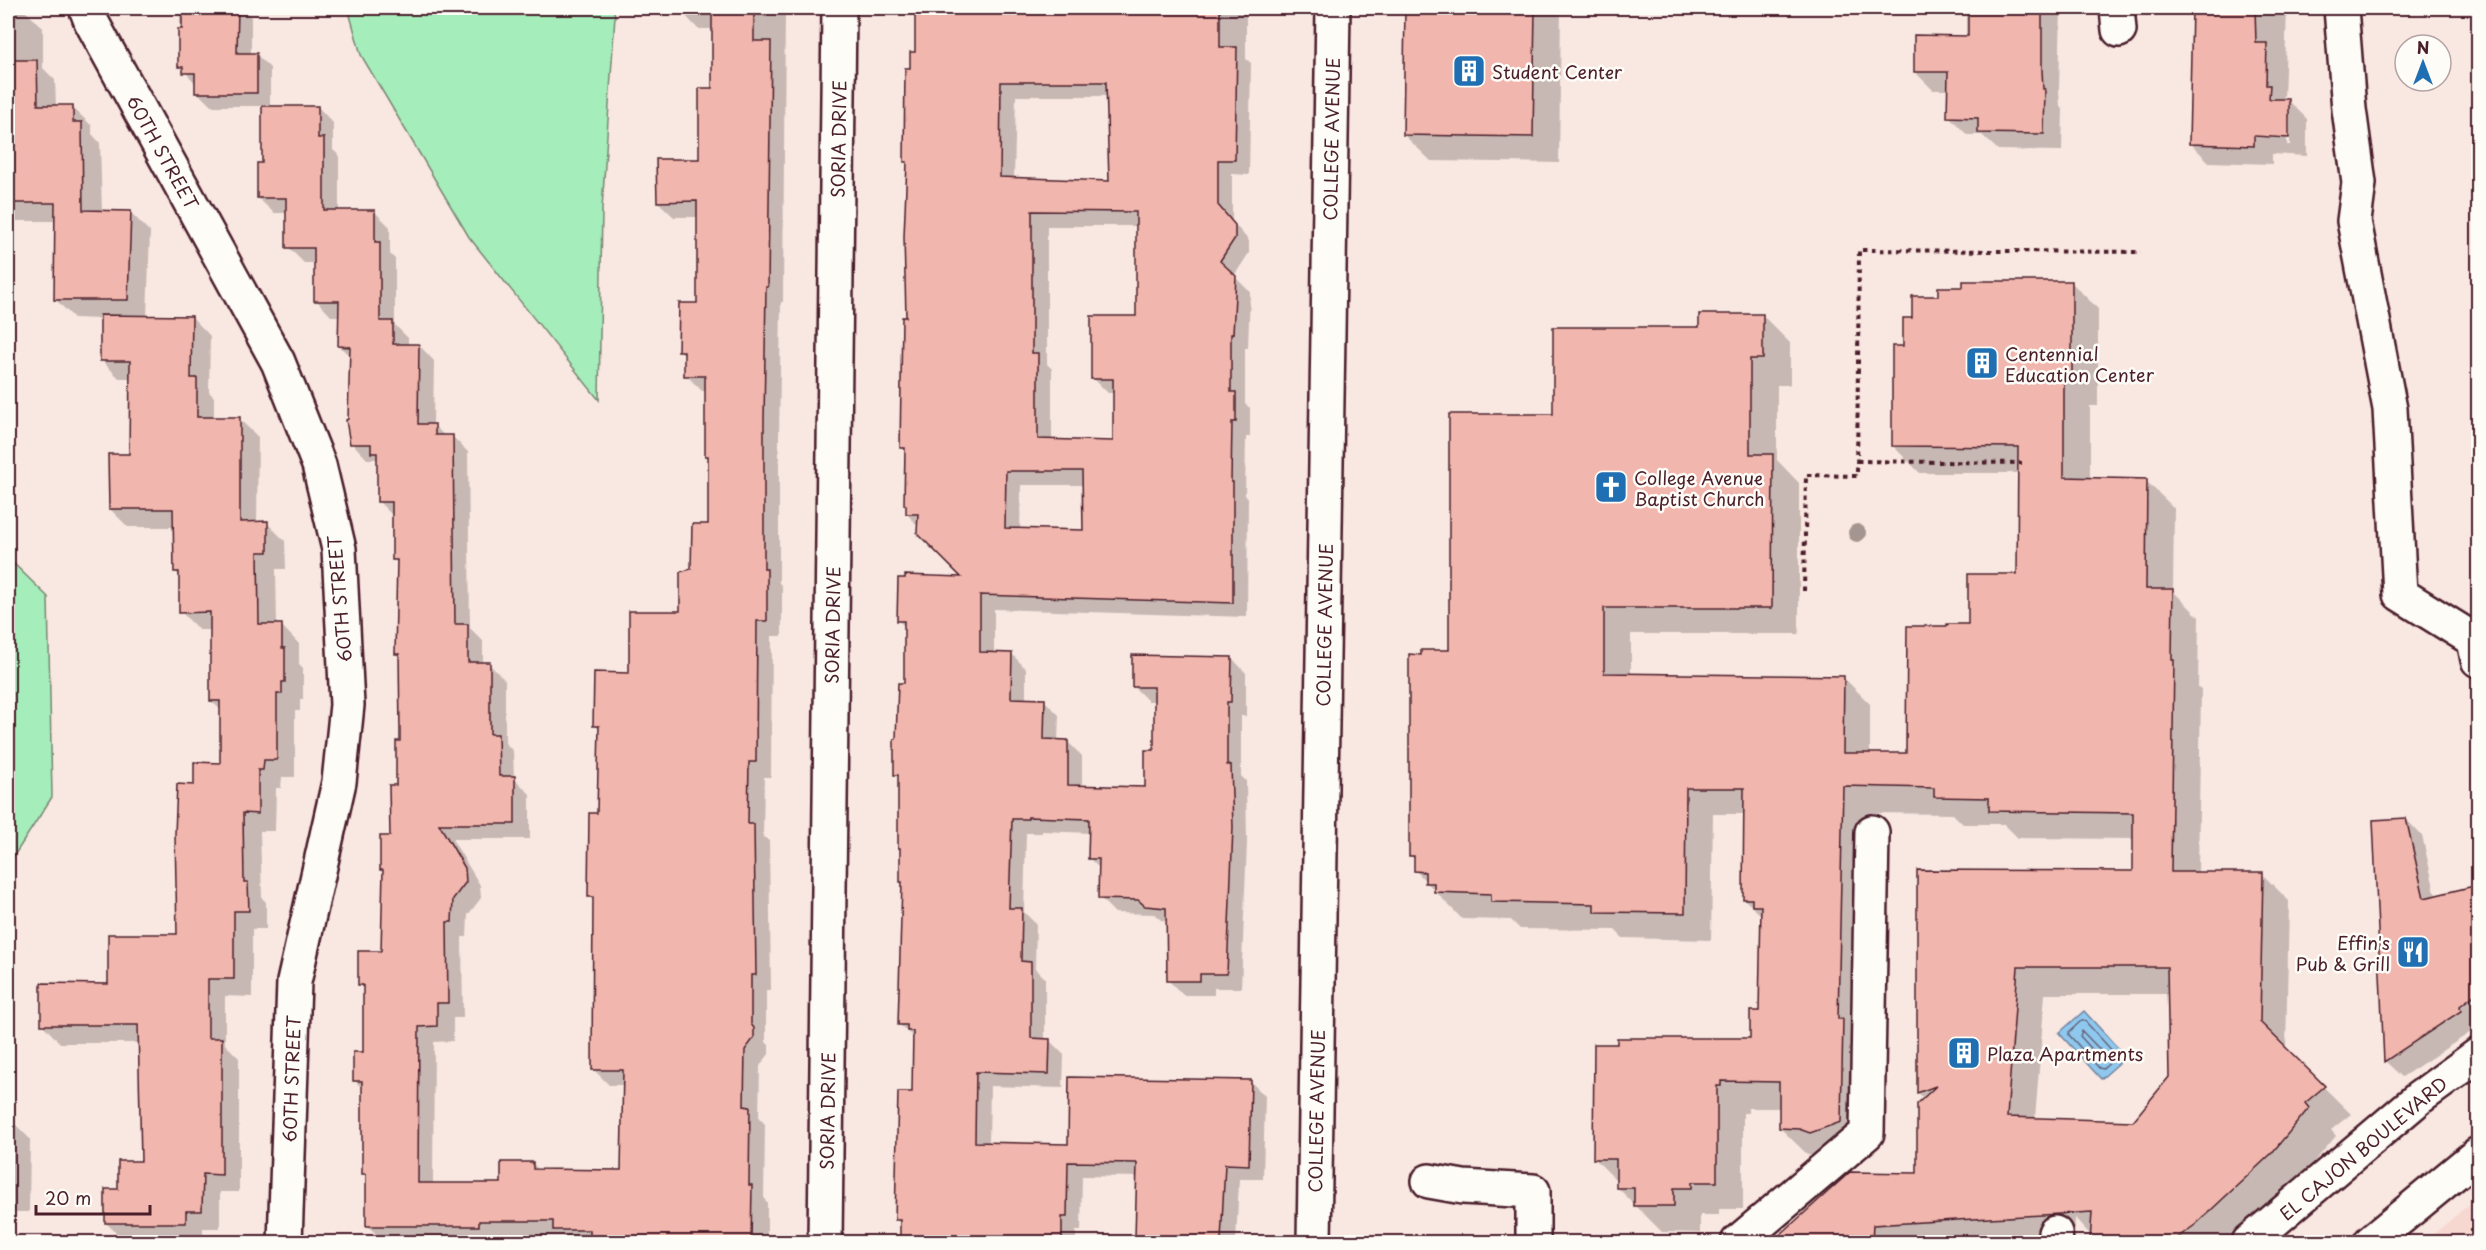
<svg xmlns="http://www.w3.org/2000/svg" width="2486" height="1250" font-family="'Playpen Sans',sans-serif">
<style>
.built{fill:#f7d8d1}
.green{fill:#a5edba;stroke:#788672;stroke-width:1.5}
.water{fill:#8ec8ee;stroke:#7384a0;stroke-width:1.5}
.shadow{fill:#0003;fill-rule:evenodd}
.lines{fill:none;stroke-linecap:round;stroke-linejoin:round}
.shore{stroke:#656379;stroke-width:1.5}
.building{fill:#f1b6ad;stroke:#4a1f2b;stroke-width:1.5;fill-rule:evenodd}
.minor-casing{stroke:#4a1f2b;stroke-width:38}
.major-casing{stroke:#4a1f2b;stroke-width:38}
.path{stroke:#4a1f2b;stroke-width:4;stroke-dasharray:4.5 4.5;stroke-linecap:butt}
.minor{stroke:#fdfcf7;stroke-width:33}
.major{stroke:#fdfcf7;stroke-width:33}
.tree{fill:#a59591}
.labels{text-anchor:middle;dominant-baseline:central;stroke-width:5;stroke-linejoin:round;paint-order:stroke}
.poi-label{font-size:18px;fill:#4a1f2b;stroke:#fdfcf7;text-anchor:start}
.street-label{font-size:18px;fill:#4a1f2b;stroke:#fdfcf7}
</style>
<rect width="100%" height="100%" fill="#f9e7e1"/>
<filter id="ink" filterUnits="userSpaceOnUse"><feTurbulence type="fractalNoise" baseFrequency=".0167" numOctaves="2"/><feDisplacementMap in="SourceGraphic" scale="12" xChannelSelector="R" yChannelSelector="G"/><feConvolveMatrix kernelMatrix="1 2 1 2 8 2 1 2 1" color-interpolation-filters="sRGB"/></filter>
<g filter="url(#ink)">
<!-- built -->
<path class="built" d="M2478,1197V1242H2424Z"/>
<!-- green -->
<path class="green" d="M348,8H613L615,16L602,209L599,400L469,237L361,55Z
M8,558L48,597L52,797L8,865Z"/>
<!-- water -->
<path class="water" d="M2084,1011L2126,1057L2101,1079L2059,1033Z"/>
<!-- shadow -->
<path class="shadow" d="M8,8L23,9L43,28V68L55,80L56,107H72L92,126V134L100,143L102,212H130L150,232L147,317H192L210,336L209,392L214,397V419H239L258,437L257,523H267L285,541L286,569H276L277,625H281L299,644V664L303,668V699H300V711H295V777H282L281,788H276L275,831H260L262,898L266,902V929H252V997L225,996V1044L239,1058V1192H220V1228H203V1241H125L106,1223L120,1191L142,1163L140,1043H60L42,1024L109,985L179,936L195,786L222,765V711L211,701V630H199L181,612L180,577L176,572L175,527H128L110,509L131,455L132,378H119L101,360V319L74,318L55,299L56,221H10L8,219Z
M180,8H242L251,17V54H256L270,68V107H318L333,123V150L339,155V211H374L390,227V254L395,259V325L408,338V345H419L434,361L433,425L446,437H453L468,452L470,628L483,641V664H489L505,680V743L513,751L514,778L530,794V839H452L480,885L481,898L468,915L467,937H462L463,1018H453V1041L434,1042L433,1185H502L532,1163L539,1170L623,1171L624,1085H609L593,1069L594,902L590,897L599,815L600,731L595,725L631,675L682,613L693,570L709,526L710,459L707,456V391H702L686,375V356L679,350L698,304V217H674L658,202L700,160L714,90V29H698L683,13V8H785L783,302H781L779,438V583L782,586V636H772L771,777H764L763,836L769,841L771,990H766V1042L769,1045V1054L760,1066L759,1118L765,1124L764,1199L767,1202V1242H568L562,1236H494V1241H383L367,1225V1176L364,1173V1090L355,1081L365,1053V990L360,984L383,952L384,872L381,870L391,837L401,743V658L396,654L398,564L394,559V517L378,501V459H367L352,443L350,420L351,357L339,346L340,316H331L316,300V263H304L288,247V213H274L258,198L264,164V106H211L197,92V85L180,66Z
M917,8H1060L1065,13H1115V8H1246V59L1251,63L1249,175L1232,174V221L1249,241V253L1234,276L1250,292L1248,348H1245V404L1250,408V437H1246L1245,495L1248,498L1247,617L994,609V654H1012L1026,669V700H1044L1059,715L1058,741H1067L1082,756V787L1146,789L1155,751V701H1148L1133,686L1232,658L1246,673V716H1241V776L1246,781L1247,842L1241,988H1214V995H1183L1168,980L1167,921L1161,920L1154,914L1115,913L1100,898V869L1090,859V833L1042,831V833H1026L1024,912L1036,924L1035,968L1045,978V1040H1049L1064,1055L1063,1088L990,1086L989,1144L1069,1145L1250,1081L1265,1096L1263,1179H1239L1236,1242H1142L1137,1237L1138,1177L1082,1176L1081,1231H1076V1242H904L902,1241V1225L896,1219L913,1094L915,1039L900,1025L904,884L901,882L899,778L896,774L905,685V627L899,621L965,578L907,514L905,504L906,452L902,448L907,319L908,164L906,161L912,70L917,54ZM1016,96H1107L1110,183L1014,179ZM1047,226H1138V317L1093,378L1108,393H1115V442L1052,439V369L1047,364ZM1021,485H1084V531L1020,530Z
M1406,8H1561L1559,163L1431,161L1404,135Z
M1966,8H2061L2059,89L2060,106L2063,108L2062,151L1998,150L1982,135H1967L1949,116V90H1933L1915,72L1966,38Z
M2190,8H2287L2284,101H2289L2307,119V156L2272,154V164L2209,162L2190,143L2193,28ZM2287,117H2290V145H2287Z
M2071,282L2098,309V406H2090V479L2146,481L2174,508L2173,591L2199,617L2198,687L2201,689L2198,873L2262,874L2289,901L2286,1050L2351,1114L2331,1130L2336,1136L2298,1181L2232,1242H2097L2075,1218L2074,1241L1774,1242L1815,1203L1918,1175L1925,1099L1918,1093L1919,872L2134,873V839L2018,838L2004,824H1963L1953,814L1869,813L1865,1043L1868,1149L1827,1156L1808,1155L1780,1128L1781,1108H1748V1113H1743V1209H1719V1215H1700V1233L1662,1232L1617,1187V1181L1595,1159L1751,1040L1760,1012L1762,916L1744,899L1745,814H1713L1711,940L1623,938L1615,930L1520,929L1511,920L1462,919L1416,871V861L1410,855L1423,656L1450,652L1554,415L1700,329L1763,316L1790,343V385H1777V460L1799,483V634H1631V675L1843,677L1870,704V755H1908L1969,625L2018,576L2019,473H1920L1893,446L1904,347L1913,319L1940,297ZM2045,994H2169L2170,1078L2134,1122L2035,1119Z
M2406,819L2422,836L2436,896L2478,887V1021L2476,1023L2477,1028L2402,1077L2385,1061Z
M8,1125H16L30,1139L29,1212H8Z"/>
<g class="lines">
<!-- shore -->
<path class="shore" d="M2081,1021H2085L2116,1055L2115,1058L2103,1069L2099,1068L2069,1035V1032Z
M2082,1031L2104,1054V1058H2100L2080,1036Z"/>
</g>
<!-- building -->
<path class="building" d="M182,8H238L237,53H257V93H195V73H183V67H178V29H182Z
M712,8H754V41H771L768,287H766L764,422V569H767V621H757L756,762H749L748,824H754L756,975H751V1024L754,1028V1038L745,1050L744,1106L750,1107L749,1185H752L751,1242H590V1230H553V1221H479V1226H366V1174H362V1081H353V1052H363V985H358V951H381L383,870H380V836H390L389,785H396V741H400V732L399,654H395L397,560H392V502H377V453H371V444H350L346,420L348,419L350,347L338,346L339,301H314V248H286V198H257V163H262V106H318V138H324V210H375V242H380V321H393V344H419L418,424H435V435H453L455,624H468V662H490V734H498L499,776H515V824H439L465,868L466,882L453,899L452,922H447L448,1003H437V1026L419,1027L418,1183H501V1162H533V1169L621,1170L623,1070H592L593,897H588L589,813H597L599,726H593L594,672L629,673V611H680V572L691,569L692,524H708V456H705V376H684V351H678L679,303H697V201L657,202L656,159H699V88H712Z
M915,8H1052V11H1113V8H1220V47H1237L1235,160H1218V205L1235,225V238L1220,261L1236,276L1233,334H1231V392H1236V422H1232L1231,482H1233V603L980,595V652L1012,653L1011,698L1045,699L1044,739L1068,740V785L1145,787V750H1154V687H1132V655L1232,657L1231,702H1227V765H1231L1233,827L1227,974H1200V981H1167L1166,908L1145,906L1138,900L1098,899L1099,859H1088L1089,819L1028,817V819H1012L1009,908H1022L1021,961L1031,962V1038L1050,1039L1049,1074L976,1072L975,1142L1068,1144L1069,1077L1251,1080L1249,1165L1225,1164L1221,1241L1135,1238L1137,1163L1068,1162L1067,1217H1062V1242L900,1241V1220H895L898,1092H912L913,1031H907V1025H898L902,882H900V848H898V775H894V739H896L898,683H904V621H897L898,578H905V575L961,577L917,533L918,514H906V505H904L905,448H900L902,317H906L904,237L907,162H904L905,68H910V52H915ZM1001,82H1106L1109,181L1000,177ZM1032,211L1136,212V316H1091V379H1113V441L1038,439V353H1032ZM1006,471H1082L1083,530L1005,528Z
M1405,8H1535L1533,137L1403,135Z
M1968,8H2042V70L2043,89H2045L2044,134L1978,133V118L1947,117L1948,72H1914V35L1968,36Z
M2192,8H2255L2256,43H2267L2266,85H2270L2269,99H2289V138L2254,136V146L2189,144Z
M8,60H37L38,105H73V122H82L83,210L131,211L128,300H54L55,203H8Z
M1963,281H2072V380H2064V477L2147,479L2146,589H2173L2172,660H2174L2171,872H2263L2260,1022L2325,1086L2305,1103L2309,1108L2271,1154L2195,1225L2171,1242H2090L2092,1212L1873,1225L1872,1242H1772L1850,1172L1917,1173V1104L1936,1086L1917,1093V870L2133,871V813L1989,811V798L1934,797V788L1843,786L1838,1019H1843L1841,1122L1810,1133L1799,1129L1779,1128V1082L1721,1081V1086H1717V1182H1692V1188H1674V1206H1634V1188H1616V1159H1593L1594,1044H1617V1038H1750V1011H1759L1761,906H1752V899H1743L1744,788H1686L1685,913L1594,912V904L1491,902V894L1434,892V883H1425V872L1414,871V856H1409V654L1421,655V650H1449V414H1553V327H1699V314H1763V359H1750V454H1773L1772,608H1604V673L1844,676L1843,753H1906L1907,626H1947V624H1968V574H2017L2018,447L1892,446V346H1903V318H1912V296H1938V287H1963ZM2018,967H2167L2169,1077L2133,1121L2007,1117Z
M100,315L192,316L191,378H197V417H240V522L268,521V552H258L259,624H282V648H285V682H282V694H277V760H264L263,770H258V814L243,813L244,882H248L249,911H234V979H208V1038H222V1175L203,1174L202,1211H186V1223H105V1189H118V1161H141L138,1025H41V983L108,984V934H177L175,834L177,784L194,785V762L220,763V701H210V612L179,613V572H174L173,509H109L108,454H129L130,361H100Z
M2406,818L2424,898L2478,885V992L2460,1006L2461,1011L2384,1062L2373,820Z"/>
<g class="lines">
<!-- minor casing -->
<g class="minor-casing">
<path id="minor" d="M86,8L91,21L278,362L319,465L339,549L347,705L339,782L294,982L285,1242
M2117,8L2119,30
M2341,8L2349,109L2359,183L2354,221L2390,409L2400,594L2474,640L2478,660
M1429,1181L1463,1187L1533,1191V1242
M2055,1233L2056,1242
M825,1242L839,8
M1738,1242L1867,1133L1872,832"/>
</g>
<!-- major casing -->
<g class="major-casing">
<path id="major" d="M1314,1242L1333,8
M2249,1242L2419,1098L2478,1055
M2371,1242L2478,1154"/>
</g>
<!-- path -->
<path class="path" d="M1857,461L2022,463
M1804,591L1806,475L1857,476L1859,250L2141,252"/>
<!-- minor -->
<use href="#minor" class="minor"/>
<!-- major -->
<use href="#major" class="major"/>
</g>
<!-- trees -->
<circle class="tree" cx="1857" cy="533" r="9"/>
</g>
<!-- icons -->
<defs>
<g id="building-square" transform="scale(1.725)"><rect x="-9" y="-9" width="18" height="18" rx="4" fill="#1f6fb2" stroke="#fdfcf7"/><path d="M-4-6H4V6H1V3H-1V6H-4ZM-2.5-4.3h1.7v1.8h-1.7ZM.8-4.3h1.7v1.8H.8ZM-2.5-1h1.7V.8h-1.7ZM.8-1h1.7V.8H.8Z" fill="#fff"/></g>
<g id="church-square" transform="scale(1.725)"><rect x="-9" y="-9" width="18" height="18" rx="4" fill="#1f6fb2" stroke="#fdfcf7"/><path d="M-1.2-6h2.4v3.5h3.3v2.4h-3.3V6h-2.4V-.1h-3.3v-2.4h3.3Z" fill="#fff"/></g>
<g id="restaurant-square" transform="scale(1.725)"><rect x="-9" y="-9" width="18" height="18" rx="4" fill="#1f6fb2" stroke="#fdfcf7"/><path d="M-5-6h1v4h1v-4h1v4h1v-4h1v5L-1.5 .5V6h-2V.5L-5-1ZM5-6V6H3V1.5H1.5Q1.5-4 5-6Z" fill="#fff"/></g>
</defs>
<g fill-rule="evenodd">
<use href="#building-square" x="1469" y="71"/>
<use href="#building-square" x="1982" y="363"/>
<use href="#church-square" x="1611" y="487"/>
<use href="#restaurant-square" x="2413" y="952"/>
<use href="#building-square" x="1964" y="1053"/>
</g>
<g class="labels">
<!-- poi labels -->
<g class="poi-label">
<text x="1492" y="71">Student Center</text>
<text x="2005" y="353">Centennial<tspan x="2005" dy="21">Education Center</tspan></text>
<text x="1634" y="477">College Avenue<tspan x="1634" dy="21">Baptist Church</tspan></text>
<text x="2390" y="942" text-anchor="end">Effin's<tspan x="2390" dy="21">Pub &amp; Grill</tspan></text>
<text x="1987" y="1053">Plaza Apartments</text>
</g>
<!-- street labels -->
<g class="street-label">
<text transform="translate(838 139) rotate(-89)">SORIA DRIVE</text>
<text transform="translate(1331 139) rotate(-89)">COLLEGE AVENUE</text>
<text transform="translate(163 152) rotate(61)">60TH STREET</text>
<text transform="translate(339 599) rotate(-95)">60TH STREET</text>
<text transform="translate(832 625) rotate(-89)">SORIA DRIVE</text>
<text transform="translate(1324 625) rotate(-89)">COLLEGE AVENUE</text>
<text transform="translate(291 1079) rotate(-88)">60TH STREET</text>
<text transform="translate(827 1111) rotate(-89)">SORIA DRIVE</text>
<text transform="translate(1316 1111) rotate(-89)">COLLEGE AVENUE</text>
<text transform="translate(2363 1148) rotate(-40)">EL CAJON BOULEVARD</text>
</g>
</g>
<!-- margin -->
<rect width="2486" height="1250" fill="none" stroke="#fdfcf7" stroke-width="30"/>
<rect x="15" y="15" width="2456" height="1220" fill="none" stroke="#4a1f2b" stroke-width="2" filter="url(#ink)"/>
<!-- north arrow -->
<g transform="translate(2423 63)"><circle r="28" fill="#fdfcf7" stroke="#b5a4a5" stroke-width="1.5"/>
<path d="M0-4.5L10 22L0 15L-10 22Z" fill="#1f6fb2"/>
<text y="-9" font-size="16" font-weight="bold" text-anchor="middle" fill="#4a1f2b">N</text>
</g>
<!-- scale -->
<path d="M36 1205v9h114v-9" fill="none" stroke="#4a1f2b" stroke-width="3"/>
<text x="45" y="1205" font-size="18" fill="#4a1f2b" stroke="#fdfcf7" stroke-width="4.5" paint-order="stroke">20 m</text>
</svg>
